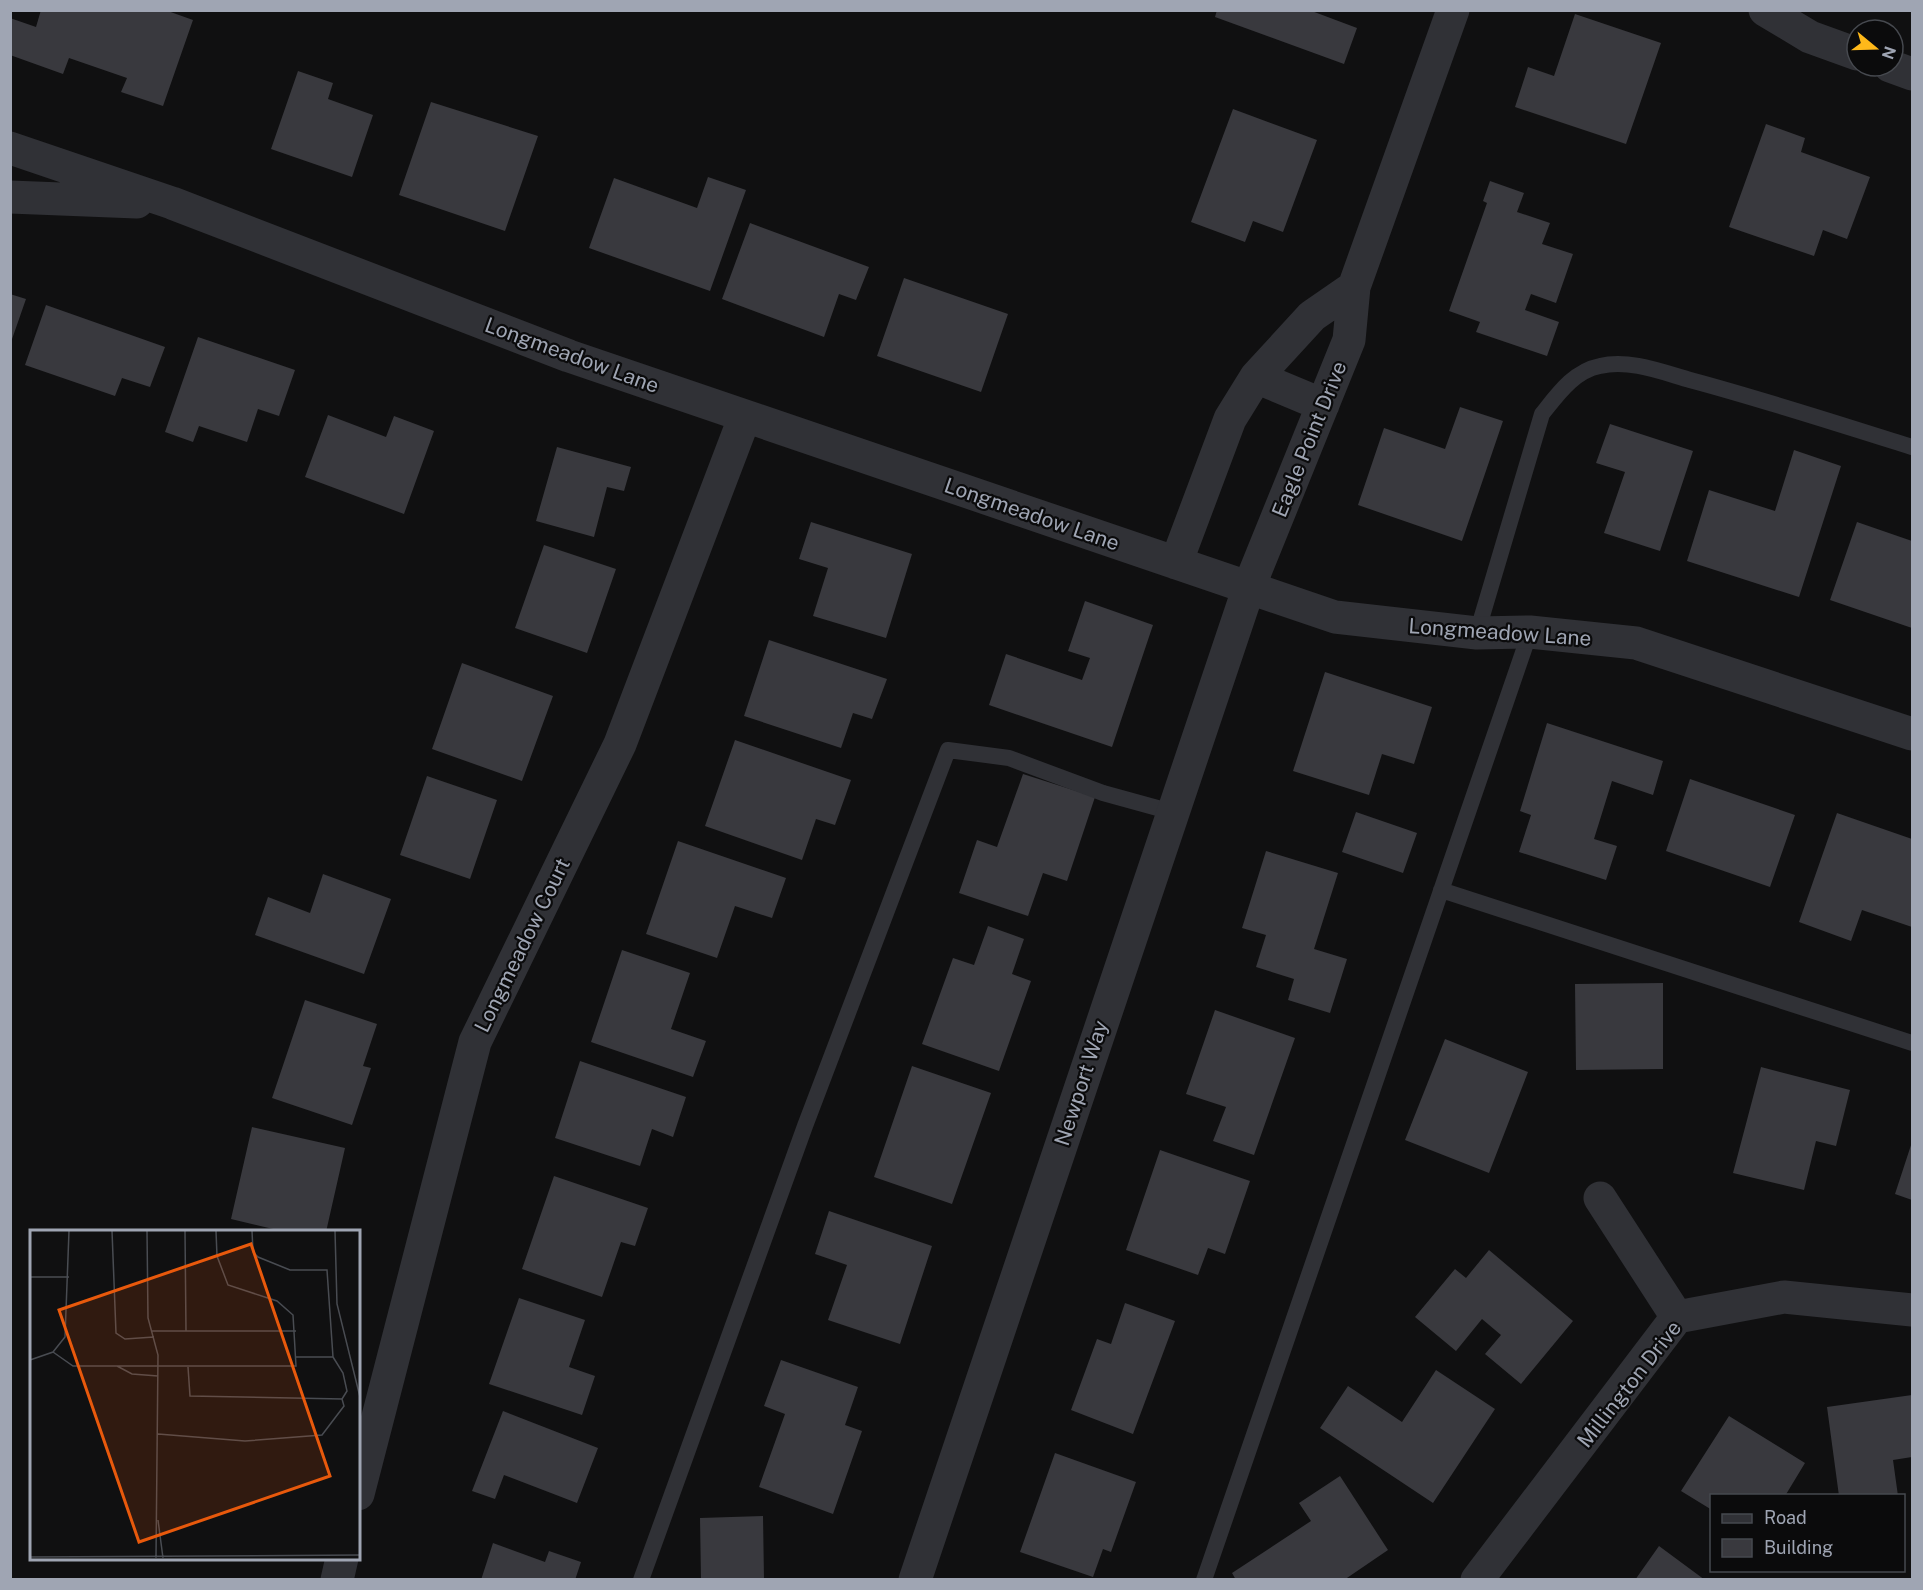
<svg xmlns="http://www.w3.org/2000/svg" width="1923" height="1590" font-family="'Public Sans',sans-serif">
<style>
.building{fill:#39393e}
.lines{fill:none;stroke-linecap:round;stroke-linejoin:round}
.service{stroke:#303136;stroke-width:16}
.minor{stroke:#303136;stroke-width:33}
.labels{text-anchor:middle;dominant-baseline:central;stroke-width:4.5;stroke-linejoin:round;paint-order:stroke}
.street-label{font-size:21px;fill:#9fa5b3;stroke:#0b0b0c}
.inset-road{fill:none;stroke:#494c52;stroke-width:1.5}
.view{fill:#e8590c;fill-opacity:0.15;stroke:#e8590c;stroke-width:3}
.inset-edge{fill:none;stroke:#9fa5b3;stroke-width:3}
</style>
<rect width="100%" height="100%" fill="#101011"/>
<!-- building -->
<path class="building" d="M41,10H165L193,20L163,106L121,92L127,78L69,58L63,74L10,55V18L36,27Z
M1217,10H1309L1357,28L1344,64L1215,17Z
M1575,14L1661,43L1626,144L1515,107L1528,67L1554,76Z
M298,71L333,83L328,99L373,115L352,177L271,149Z
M431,102L538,136L505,231L399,195Z
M1233,109L1317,140L1283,232L1253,221L1245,242L1191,222Z
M1766,124L1805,138L1801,152L1870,177L1847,239L1823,230L1814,256L1729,227Z
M708,177L746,190L710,291L589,248L614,178L697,208Z
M1490,181L1524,193L1517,212L1550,223L1542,244L1573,254L1556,303L1531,294L1525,310L1559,322L1547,356L1476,332L1480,322L1449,311L1487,203L1483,201Z
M750,223L869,267L856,300L839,294L824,337L722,299Z
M904,278L1008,314L981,392L877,356Z
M10,294L26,299L11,342H10Z
M46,305L165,347L150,387L122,378L115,396L25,365Z
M198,337L295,370L279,416L258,409L247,442L199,426L193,442L165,432Z
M1460,407L1503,421L1462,541L1358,505L1384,428L1445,449Z
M328,415L386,437L394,416L434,431L404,514L305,477Z
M1610,424L1693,451L1660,551L1604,533L1625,472L1596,463Z
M557,447L631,467L624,491L607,487L594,537L536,521Z
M1794,450L1841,466L1799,597L1687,561L1709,490L1775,511Z
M811,522L912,554L886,638L813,616L828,568L799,559Z
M1857,522L1912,541V628L1830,600Z
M544,545L616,569L587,653L515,628Z
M1085,601L1153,625L1112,747L989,705L1006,654L1082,680L1090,658L1068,651Z
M769,640L887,679L872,719L853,713L841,748L744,716Z
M462,663L553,696L522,781L432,749Z
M1325,672L1432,707L1414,764L1382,754L1369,795L1293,771Z
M1547,723L1663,761L1653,795L1612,781L1594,839L1617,846L1606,880L1519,852L1531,815L1520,811Z
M735,740L851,780L835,825L816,819L802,860L705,826Z
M1023,774L1095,797L1067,881L1043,873L1028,916L959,893L977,840L997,847Z
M427,776L497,800L470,879L400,855Z
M1690,779L1795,815L1770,887L1666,851Z
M1356,812L1417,833L1403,873L1342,852Z
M1837,813L1912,839V927L1862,910L1851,941L1799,922Z
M678,841L786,878L772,918L735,906L717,958L646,934Z
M1266,851L1338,873L1314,949L1347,959L1330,1013L1288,1000L1294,979L1256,967L1266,935L1242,928Z
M323,874L391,899L364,974L255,935L268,897L310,913Z
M988,926L1024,939L1012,974L1031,981L999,1071L922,1044L953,958L974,965Z
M622,950L690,973L671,1029L706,1041L693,1077L591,1042Z
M1663,983V1069L1576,1070L1575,984Z
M305,1000L377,1024L363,1066L371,1068L352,1125L272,1098Z
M1215,1010L1295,1038L1254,1155L1213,1141L1226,1107L1186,1094Z
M1445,1039L1528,1072L1489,1173L1405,1140Z
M580,1061L686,1097L673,1137L652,1129L640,1166L555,1138Z
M912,1066L991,1093L952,1204L874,1177Z
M1761,1067L1850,1090L1836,1146L1816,1141L1804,1190L1733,1173Z
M252,1127L345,1148L326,1232H286L231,1219Z
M1912,1142V1200L1895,1194Z
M1160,1150L1250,1181L1225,1254L1208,1248L1198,1275L1126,1250Z
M554,1176L648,1208L635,1246L621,1242L602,1297L522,1269Z
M829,1211L932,1246L900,1344L828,1320L847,1265L815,1254Z
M1489,1250L1573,1321L1521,1384L1485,1354L1501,1335L1482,1319L1456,1351L1415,1317L1455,1269L1466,1278Z
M519,1298L585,1320L569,1367L595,1376L582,1415L489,1384Z
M1125,1303L1175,1321L1133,1434L1071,1410L1097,1339L1111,1344Z
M781,1360L858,1387L845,1425L862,1431L833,1514L759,1487L785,1414L764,1406Z
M1436,1370L1495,1409L1433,1503L1320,1428L1348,1386L1402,1422Z
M1912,1395V1457L1893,1460L1898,1496H1839L1827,1407Z
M503,1411L598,1448L577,1503L504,1475L495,1499L472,1491Z
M1729,1416L1805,1463L1785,1496H1712V1510L1681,1491Z
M1055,1453L1136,1482L1111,1552L1103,1549L1093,1577L1020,1552Z
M1340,1476L1388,1550L1344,1580H1236L1232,1573L1311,1521L1299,1503Z
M763,1516L764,1580H701L700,1518Z
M493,1543L545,1562L549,1551L581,1562L575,1580H481Z
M1659,1546L1705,1580H1635Z"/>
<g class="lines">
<!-- service -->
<path class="service" d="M1477,633L1542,414C1558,394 1574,371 1600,366C1629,359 1662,372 1690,380C1765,400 1838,424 1912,447
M1441,890L1912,1043
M641,1580L805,1126L948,750L1009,758L1103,793L1172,812
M1204,1580L1530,632"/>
<!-- minor -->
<path class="minor" d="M1765,10L1810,37L1857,54
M1890,66L1912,74
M10,148L172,203L569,356L1335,617L1477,633L1530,632L1636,643L1912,734
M10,197L137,202
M1354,287L1453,10
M1256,377L1323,405
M1600,1198L1677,1317
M358,1494L475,1042L620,744L745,416
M337,1580L342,1558
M915,1580L1249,587L1349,340L1354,287L1312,316L1256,377L1230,419L1176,563
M1477,1580L1677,1317L1784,1297L1912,1310"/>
</g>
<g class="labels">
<!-- street labels -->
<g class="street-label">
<text transform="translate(572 355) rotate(20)">Longmeadow Lane</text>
<text transform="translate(1309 439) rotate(-68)">Eagle Point Drive</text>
<text transform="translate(1032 514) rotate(19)">Longmeadow Lane</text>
<text transform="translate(1500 632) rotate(4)">Longmeadow Lane</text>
<text transform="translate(522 945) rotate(-64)">Longmeadow Court</text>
<text transform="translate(1081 1083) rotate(-72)">Newport Way</text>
<text transform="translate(1629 1384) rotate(-52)">Millington Drive</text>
</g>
</g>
<!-- overview -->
<g transform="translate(30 1230)">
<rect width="330" height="330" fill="#101011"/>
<path class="inset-road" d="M82,1L86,103L95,109L124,107M117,1L118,88L128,125L126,328M155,1L156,101M222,1L223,22L228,27L260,40H297L303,127H266M305,1L307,74L330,167M0,47H39M122,101H266M23,122L43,136H87M303,127L313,143L317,161L312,169M0,130L23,122L35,107L39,1M128,146L102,144L87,136H266L263,85L247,71L198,55L187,26L186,1M128,204L215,211L292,205L314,176L312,169L160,166L158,137M128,290L133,328M0,327L330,325"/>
<path class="view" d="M221,14L300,246L109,312L29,80Z"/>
<rect width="330" height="330" class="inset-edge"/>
</g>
<!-- border -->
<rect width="1923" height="1590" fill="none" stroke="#9fa5b3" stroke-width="24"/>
<!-- legend -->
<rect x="1710" y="1494" width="195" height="78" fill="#0b0b0c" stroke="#46494f" stroke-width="1.5"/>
<rect x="1722" y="1514" width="30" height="9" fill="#303136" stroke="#46494f" stroke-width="1.5"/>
<text x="1764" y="1524" font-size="18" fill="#9fa5b3">Road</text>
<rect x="1722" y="1539" width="30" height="18" fill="#39393e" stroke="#46494f" stroke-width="1.5"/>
<text x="1764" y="1554" font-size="18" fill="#9fa5b3">Building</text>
<!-- north arrow -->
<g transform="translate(1875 48) rotate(109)"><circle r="28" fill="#0b0b0c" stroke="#46494f" stroke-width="1.5"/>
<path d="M0-4.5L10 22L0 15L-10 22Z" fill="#ffb91a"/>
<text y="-9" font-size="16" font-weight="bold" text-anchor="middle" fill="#9fa5b3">N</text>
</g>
</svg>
